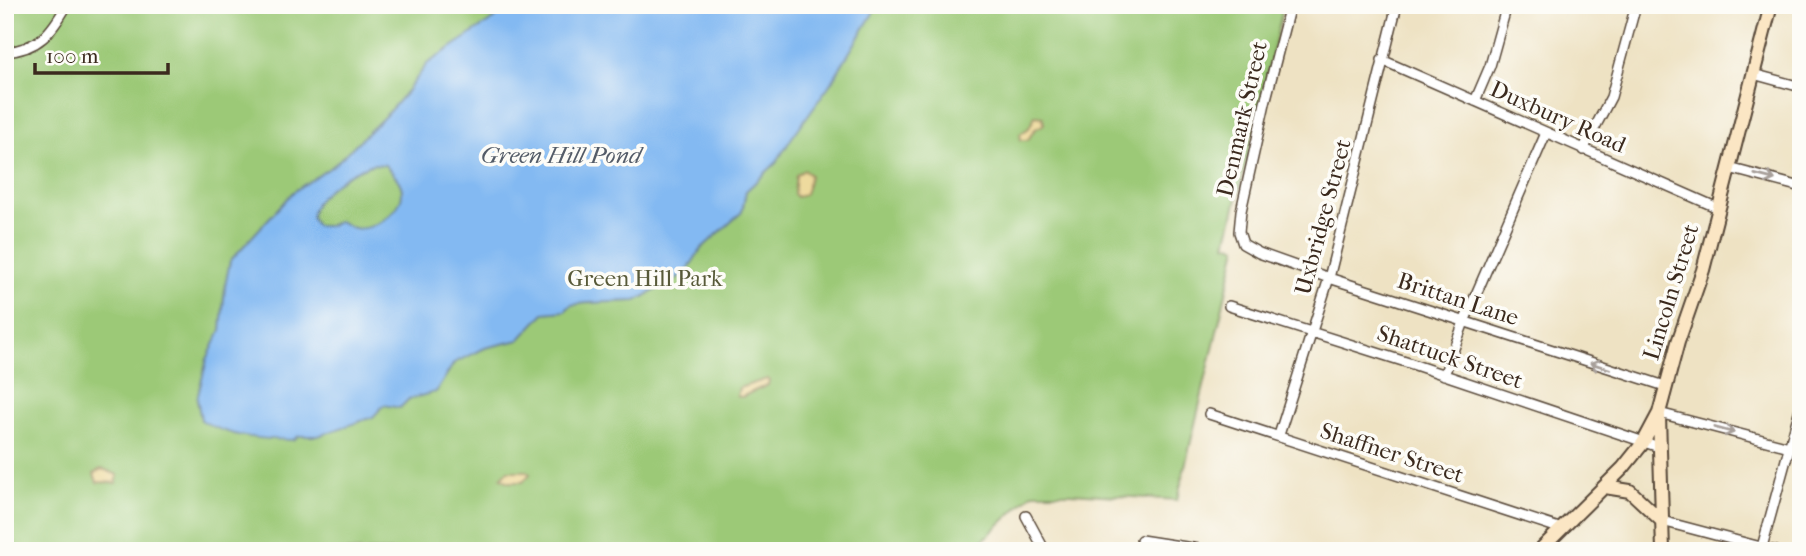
<svg xmlns="http://www.w3.org/2000/svg" width="1806" height="556" font-family="'IM FELL French Canon',serif">
<style>
.green{fill:#9cc977;stroke:#6c7a4a;stroke-width:2}
.sand{fill:#eeda9e;stroke:#94825e;stroke-width:2}
.water{fill:#83b9f2;stroke:#5f7288;stroke-width:2;fill-rule:evenodd}
.lines{fill:none;stroke-linecap:round;stroke-linejoin:round}
.street-casing{stroke:#564637;stroke-width:12}
.secondary-casing{stroke:#564637;stroke-width:16}
.street{stroke:#fff;stroke-width:9}
.secondary{stroke:#fbe6c4;stroke-width:12}
.oneway{stroke:#a79f9a}
.labels{text-anchor:middle;dominant-baseline:central;stroke-width:7;stroke-linejoin:round;paint-order:stroke}
.street-label{font-size:23px;fill:#3b2a1e;stroke:#fdfcf7}
.park-label{font-size:23px;fill:#585a39;stroke:#fdfcf7}
.water-label{font-size:24px;font-style:italic;fill:#545c68;stroke:#fdfcf7}
</style>
<rect width="100%" height="100%" fill="#fdfcf7"/>
<filter id="ink" filterUnits="userSpaceOnUse"><feTurbulence type="fractalNoise" baseFrequency=".0143" numOctaves="2"/><feDisplacementMap in="SourceGraphic" scale="14" xChannelSelector="R" yChannelSelector="G"/><feConvolveMatrix kernelMatrix="1 2 1 2 8 2 1 2 1" color-interpolation-filters="sRGB"/></filter>
<filter id="wash" filterUnits="userSpaceOnUse"><feTurbulence type="fractalNoise" baseFrequency=".00686" numOctaves="4" result="noise"/><feDisplacementMap in="SourceGraphic" scale="28" xChannelSelector="R" yChannelSelector="G"/><feGaussianBlur stdDeviation="1.57" result="paint"/><feColorMatrix in="noise" values="0 0 0 0 0 0 0 0 0 0 0 0 0 0 0 0 0 1.4 0 .05"/><feComposite in="paint" operator="in"/></filter>
<g filter="url(#wash)">
<rect width="100%" height="100%" fill="#eee2c3"/>
<!-- green -->
<path class="green" d="M5,5H1284L1226,244L1237,247L1177,500L1071,493H1033L981,542L976,551H5Z"/>
<!-- sand -->
<path class="sand" d="M1035,116L1043,117L1044,124L1034,130L1028,140H1021L1020,134L1029,128Z
M804,170L810,175C809,180 807,191 804,195L797,197L794,194L796,175Z
M767,379L769,380L768,385C763,387 745,395 742,397L737,396L739,388Z
M103,469L118,475L116,483L97,482L94,474L99,470Z
M507,471H526L530,474L523,482H509L501,478Z"/>
<!-- water -->
<path class="water" d="M514,5H878L831,83L791,139L776,163L746,191L742,212L701,249L685,274L636,301L588,303L571,305L565,311L544,313L519,340L485,348L454,363L436,392L409,399L400,408L384,405L373,417L318,436H299L293,440C261,439 229,438 201,420L197,399L207,359L221,330L225,286L230,261L293,192L334,165L385,116L408,90L427,64ZM373,164L385,165C392,173 402,181 402,192C402,212 372,232 354,228C349,227 343,223 339,221L328,226H317C301,211 328,188 342,179C351,172 362,168 373,164Z"/>
</g>
<g filter="url(#ink)">
<g class="lines">
<!-- street casing -->
<g class="street-casing">
<path id="street" d="M1290,5L1265,103L1241,211L1239,232L1243,244L1259,253L1329,278L1665,386
M5,52C39,49 51,33 67,5
M1382,60L1718,208
M1753,74L1801,87
M1475,101L1490,66L1507,5
M1583,150L1611,97L1636,5
M1729,168L1801,187
M1229,306L1409,363L1659,447
M1444,375L1464,322L1546,133
M1659,413L1801,450
M1209,414L1562,529
M1279,435L1329,278L1397,5
M1026,516L1045,551
M1662,521L1776,551
M1141,540L1212,551
M1762,547L1801,405"/>
</g>
<!-- secondary casing -->
<g class="secondary-casing">
<path id="secondary" d="M1659,416L1663,551
M1605,487L1630,491L1662,521
M1539,551L1623,468L1643,443L1659,413L1678,342L1703,270L1771,5"/>
</g>
<!-- street -->
<use href="#street" class="street"/>
<!-- secondary -->
<use href="#secondary" class="secondary"/>
</g>
<!-- one-way arrows -->
<defs><path id="oneway-shaft" d="M-6 0H5M1.5-3L5.5 0L1.5 3" fill="none" stroke-width="1.6" stroke-linecap="round" stroke-linejoin="round" transform="scale(1.75)"/></defs>
<g class="oneway">
<use href="#oneway-shaft" transform="translate(1765 177) rotate(14)"/>
<use href="#oneway-shaft" transform="translate(1600 366) rotate(-162)"/>
<use href="#oneway-shaft" transform="translate(1724 430) rotate(15)"/>
</g>
</g>
<g class="labels">
<!-- street labels -->
<g class="street-label">
<text transform="translate(1558 117) rotate(24)">Duxbury Road</text>
<text transform="translate(1242 119) rotate(-77)">Denmark Street</text>
<text transform="translate(1323 217) rotate(-75)">Uxbridge Street</text>
<text transform="translate(1671 292) rotate(-73)">Lincoln Street</text>
<text transform="translate(1458 299) rotate(18)">Brittan Lane</text>
<text transform="translate(1450 357) rotate(19)">Shattuck Street</text>
<text transform="translate(1392 453) rotate(18)">Shaffner Street</text>
</g>
<!-- park labels -->
<g class="park-label">
<text x="645" y="278">Green Hill Park</text>
</g>
<!-- water labels -->
<g class="water-label">
<text x="561" y="155">Green Hill Pond</text>
</g>
</g>
<!-- margin -->
<rect width="1806" height="556" fill="none" stroke="#fdfcf7" stroke-width="28"/>
<!-- scale -->
<path d="M35 63v10h133v-10" fill="none" stroke="#3b2a1e" stroke-width="3.5"/>
<text x="46" y="63" font-size="21" fill="#3b2a1e" stroke="#fdfcf7" stroke-width="5" paint-order="stroke">100 m</text>
</svg>
